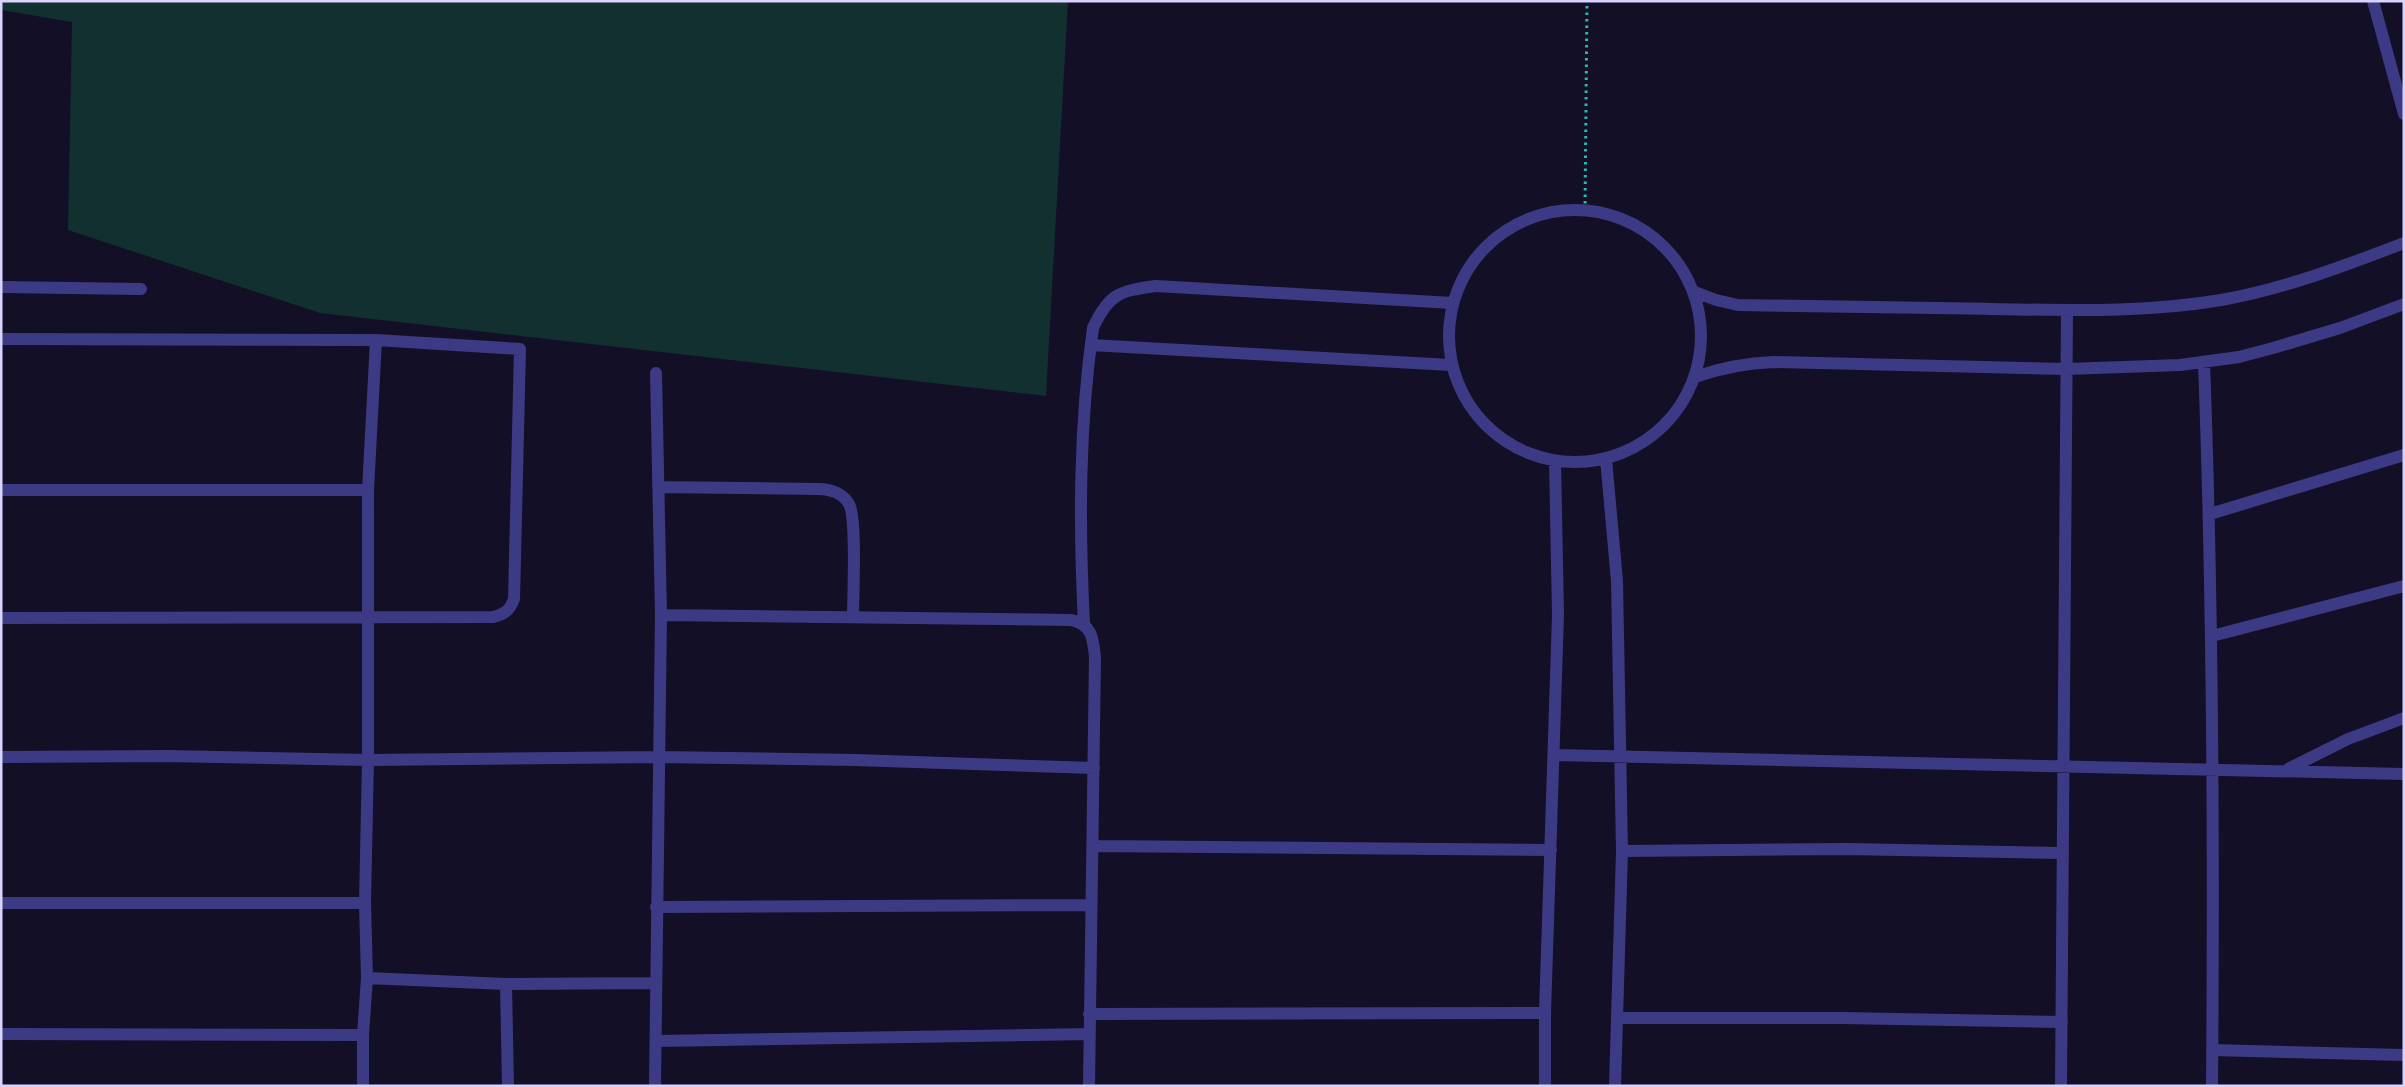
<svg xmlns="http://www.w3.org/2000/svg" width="2405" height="1087" font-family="'Varela Round',sans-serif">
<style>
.green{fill:#12302f}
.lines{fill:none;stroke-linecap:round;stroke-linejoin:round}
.path{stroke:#2fb8b0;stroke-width:3;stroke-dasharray:2.5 4;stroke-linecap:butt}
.minor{stroke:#3d3a85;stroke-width:12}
</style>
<rect width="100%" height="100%" fill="#130f26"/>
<!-- green -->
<path class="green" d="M1,1H1068L1046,396L320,313L68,230L72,22L1,10Z"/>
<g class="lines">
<!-- path -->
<path class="path" d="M1585,210L1587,1"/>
<!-- minor -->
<path class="minor" d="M2373,1L2404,114
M1449 336a126 126 0 1 1 252 0a126 126 0 1 1-252 0Z
M1,287L141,289
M1695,292L1716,300L1738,305C1823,306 1907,307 1991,309C2067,310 2145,313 2221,300C2284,289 2344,266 2404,243
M1,339L376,340L520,349L514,599C510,610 505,614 493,617L1,618
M1091,345L1451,365
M2204,363C2213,604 2214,845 2212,1086
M1695,377C1721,368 1745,363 1773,362L2066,369L2180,365L2239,357L2273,348L2340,328L2404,304
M1606,459L1617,581L1622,851L1615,1086
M658,487L819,489C830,489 843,493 849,504C857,518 853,596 853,617
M1,490H368
M2210,514L2404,455
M661,615L1071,620C1092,624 1093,638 1095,657L1089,1086
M1084,624C1079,525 1079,427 1093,328C1109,293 1120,291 1156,286L1452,303
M2212,636L2404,586
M1554,755L2404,774
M1,757L167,756L368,760L659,757L855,760L1094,768
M2288,769L2348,739L2404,718
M1093,846L1551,850
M1622,851L1847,849L2063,853
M1,903H365
M656,907L1091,905
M367,978L506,984L656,983
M506,984L508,1086
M1089,1014L1545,1013
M1617,1018H1842L2062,1022
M1,1034L363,1035
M656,1041L1089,1034
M2212,1050L2404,1055
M363,1086V1035L367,978L365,903L368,760V490L376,340
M655,1086L661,615L656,373
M1545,1086V1013L1558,615L1555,461
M2061,1086L2067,310"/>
</g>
<!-- border -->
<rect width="2405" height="1087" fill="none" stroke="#d9d4ff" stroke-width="5"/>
</svg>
